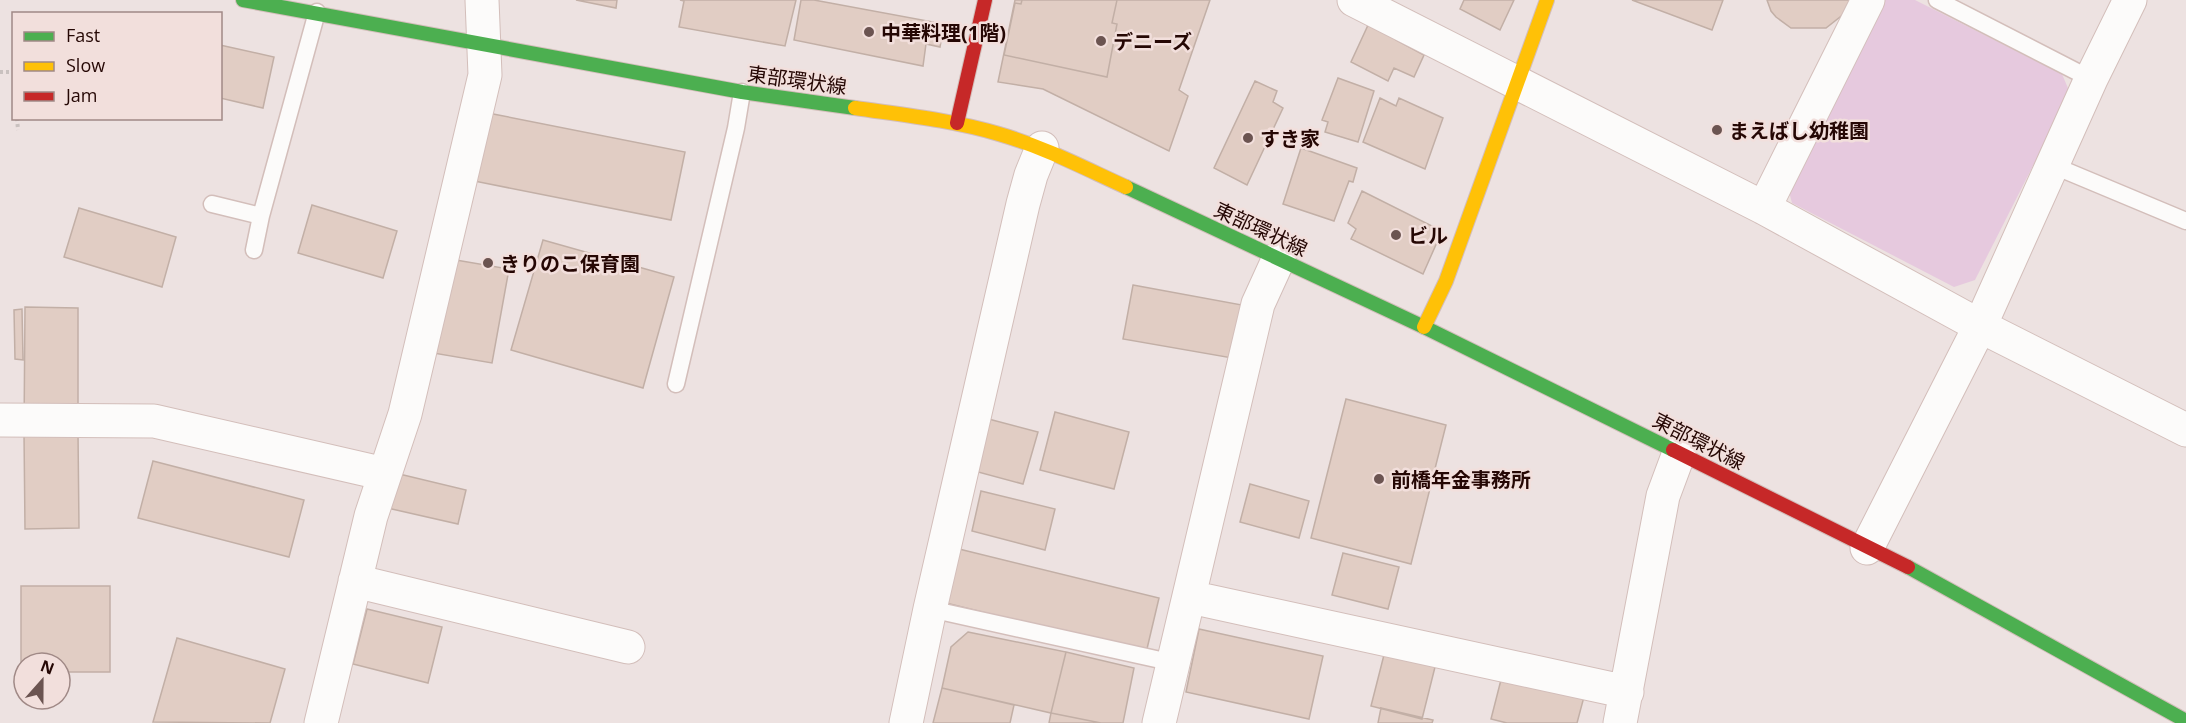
<svg xmlns="http://www.w3.org/2000/svg" width="2186" height="723" font-family="'Open Sans','Noto Sans JP',sans-serif">
<style>
.green{fill:#e6c9de}
.building{fill:#e1cdc4;stroke:#c2afa6;stroke-width:1.5}
.lines{fill:none;stroke-linecap:round;stroke-linejoin:round}
.lane-casing{stroke:#d3beba;stroke-width:19}
.street-casing{stroke:#d3beba;stroke-width:35}
.fast-casing{stroke:#d3beba;stroke-width:16}
.slow-casing{stroke:#d3beba;stroke-width:16}
.jam-casing{stroke:#d3beba;stroke-width:16}
.path{stroke:#c9c1bf;stroke-width:4;stroke-dasharray:3 3;stroke-linecap:butt}
.lane{stroke:#fcfbfa;stroke-width:16}
.street{stroke:#fcfbfa;stroke-width:33}
.fast{stroke:#4caf50;stroke-width:14}
.slow{stroke:#ffc107;stroke-width:14}
.jam{stroke:#c62828;stroke-width:14}
.poi-dot{fill:#6b5451;stroke:#f2dfdc;stroke-width:2}
.labels{text-anchor:middle;dominant-baseline:central;stroke-width:5;stroke-linejoin:round;paint-order:stroke}
.poi-label{font-size:20px;font-weight:bold;fill:#250704;stroke:#f2dfdc;text-anchor:start}
.street-label{font-size:20px;fill:#250704;stroke:#f2dfdc}
</style>
<rect width="100%" height="100%" fill="#ede2e1"/>
<!-- green -->
<path class="green" d="M1879,0H1915L2062,74L2070,93L1975,280L1954,287L1792,203L1787,184Z"/>
<!-- building -->
<path class="building" d="M576,0H617L616,8Z
M680,0H796L785,46L679,27L684,1Z
M801,0H814L944,24L940,47L926,44L923,66L794,40Z
M1015,0H1210L1179,90L1188,96L1169,151L1043,89L998,82Z
M1022,0H1117L1112,23L1117,24L1107,77L1004,55L1015,3L1021,4Z
M1464,0H1514L1500,30L1460,9Z
M1632,0H1723L1712,30Z
M1767,0H1851L1845,13L1826,28H1791L1776,17L1771,11Z
M1369,23L1397,38L1396,40L1424,55L1414,77L1394,68L1388,81L1351,62Z
M220,45L274,57L263,108L220,98Z
M1338,78L1374,91L1358,142L1325,132L1328,122L1322,120Z
M1255,81L1277,91L1273,102L1283,108L1247,185L1214,168Z
M1380,98L1396,106L1399,98L1443,118L1425,169L1363,142Z
M488,113L685,152L671,220L474,181Z
M1301,148L1357,168L1353,182L1349,181L1334,221L1283,204Z
M1362,191L1442,231L1423,274L1351,239L1356,229L1348,223Z
M312,205L397,231L383,278L298,253Z
M79,208L176,237L162,287L64,257Z
M543,240L674,277L643,388L511,350Z
M450,259L509,269L492,363L433,353Z
M1133,285L1242,305L1232,358L1123,339Z
M25,307L78,308V433H24Z
M22,309L23,360L15,359L14,310Z
M1346,399L1446,425L1411,564L1311,538Z
M1055,412L1129,432L1114,489L1040,470Z
M981,417L1038,432L1023,484L967,469Z
M24,433H78L79,528L25,529Z
M153,461L304,500L289,557L138,518Z
M391,472L466,490L458,524L383,507Z
M1250,484L1309,501L1299,538L1240,522Z
M981,491L1055,509L1045,550L972,531Z
M955,548L1159,598L1146,653L942,602Z
M1343,553L1399,567L1388,609L1332,595Z
M21,586H110V672H60V663H24V671H21Z
M367,609L442,627L428,683L353,664Z
M1199,629L1323,656L1309,719L1186,692Z
M968,632L1066,652L1051,713L942,688L951,647Z
M177,638L285,669L270,723L153,722Z
M1386,647L1437,659L1422,719L1371,706Z
M1066,652L1134,668L1123,723H1101L1051,713Z
M1503,672L1585,693L1577,723H1507L1491,719Z
M942,688L1014,705L1010,723H933Z
M1381,708L1433,720L1432,723H1378Z
M1051,713L1101,723H1049Z"/>
<g class="lines">
<!-- lane casing -->
<g class="lane-casing">
<path id="lane" d="M1937,0L2091,79
M2052,165L2186,221
M212,204L261,216
M254,250L261,216L317,12
M676,384L736,128L742,92
M930,609L1174,663"/>
</g>
<!-- street casing -->
<g class="street-casing">
<path id="street" d="M1354,0L1764,208L1980,326L2186,430
M1764,208L1868,0
M0,420L154,421L385,474
M1867,548L1980,326L2091,79L2130,0
M355,581L628,647
M1190,597L1627,692
M321,723L371,516L405,414L485,75L482,0
M906,723L930,609L1023,204L1031,175L1042,148
M1159,723L1258,304L1279,258
M1620,723L1663,496L1679,453"/>
</g>
<!-- fast casing -->
<g class="fast-casing">
<path id="fast" d="M243,0L742,92L855,108
M1126,187L1424,327L1673,450
M1908,567L2186,721"/>
</g>
<!-- slow casing -->
<g class="slow-casing">
<path id="slow" d="M855,108C903,115 952,120 999,134C1044,147 1084,168 1126,187
M1424,327L1446,281L1547,0"/>
</g>
<!-- jam casing -->
<g class="jam-casing">
<path id="jam" d="M957,123L985,0
M1673,450L1908,567"/>
</g>
<!-- path -->
<path class="path" d="M0,72H14
M17,118L18,130"/>
<!-- lane -->
<use href="#lane" class="lane"/>
<!-- street -->
<use href="#street" class="street"/>
<!-- fast -->
<use href="#fast" class="fast"/>
<!-- slow -->
<use href="#slow" class="slow"/>
<!-- jam -->
<use href="#jam" class="jam"/>
</g>
<!-- markers -->
<g class="poi-dot">
<circle cx="869" cy="32" r="6"/>
<circle cx="1101" cy="41" r="6"/>
<circle cx="1717" cy="130" r="6"/>
<circle cx="1248" cy="138" r="6"/>
<circle cx="1396" cy="235" r="6"/>
<circle cx="488" cy="263" r="6"/>
<circle cx="1379" cy="479" r="6"/>
</g>
<g class="labels">
<!-- poi labels -->
<g class="poi-label">
<text x="881" y="32">中華料理(1階)</text>
<text x="1113" y="41">デニーズ</text>
<text x="1729" y="130">まえばし幼稚園</text>
<text x="1260" y="138">すき家</text>
<text x="1408" y="235">ビル</text>
<text x="500" y="263">きりのこ保育園</text>
<text x="1391" y="479">前橋年金事務所</text>
</g>
<!-- street labels -->
<g class="street-label">
<text transform="translate(797 80) rotate(8)">東部環状線</text>
<text transform="translate(1261 229) rotate(25)">東部環状線</text>
<text transform="translate(1699 441) rotate(27)">東部環状線</text>
</g>
</g>
<!-- legend -->
<rect x="12" y="12" width="210" height="108" fill="#f2dfdc" stroke="#a08986" stroke-width="1.5"/>
<rect x="24" y="32" width="30" height="9" fill="#4caf50" stroke="#a08986" stroke-width="1.5"/>
<text x="66" y="42" font-size="18" fill="#250704">Fast</text>
<rect x="24" y="62" width="30" height="9" fill="#ffc107" stroke="#a08986" stroke-width="1.5"/>
<text x="66" y="72" font-size="18" fill="#250704">Slow</text>
<rect x="24" y="92" width="30" height="9" fill="#c62828" stroke="#a08986" stroke-width="1.5"/>
<text x="66" y="102" font-size="18" fill="#250704">Jam</text>
<!-- north arrow -->
<g transform="translate(42 681) rotate(21)"><circle r="28" fill="#f2dfdc" stroke="#a08986" stroke-width="1.5"/>
<path d="M0-4.5L10 22L0 15L-10 22Z" fill="#6b5451"/>
<text y="-9" font-size="16" font-weight="bold" text-anchor="middle" fill="#250704">N</text>
</g>
</svg>
